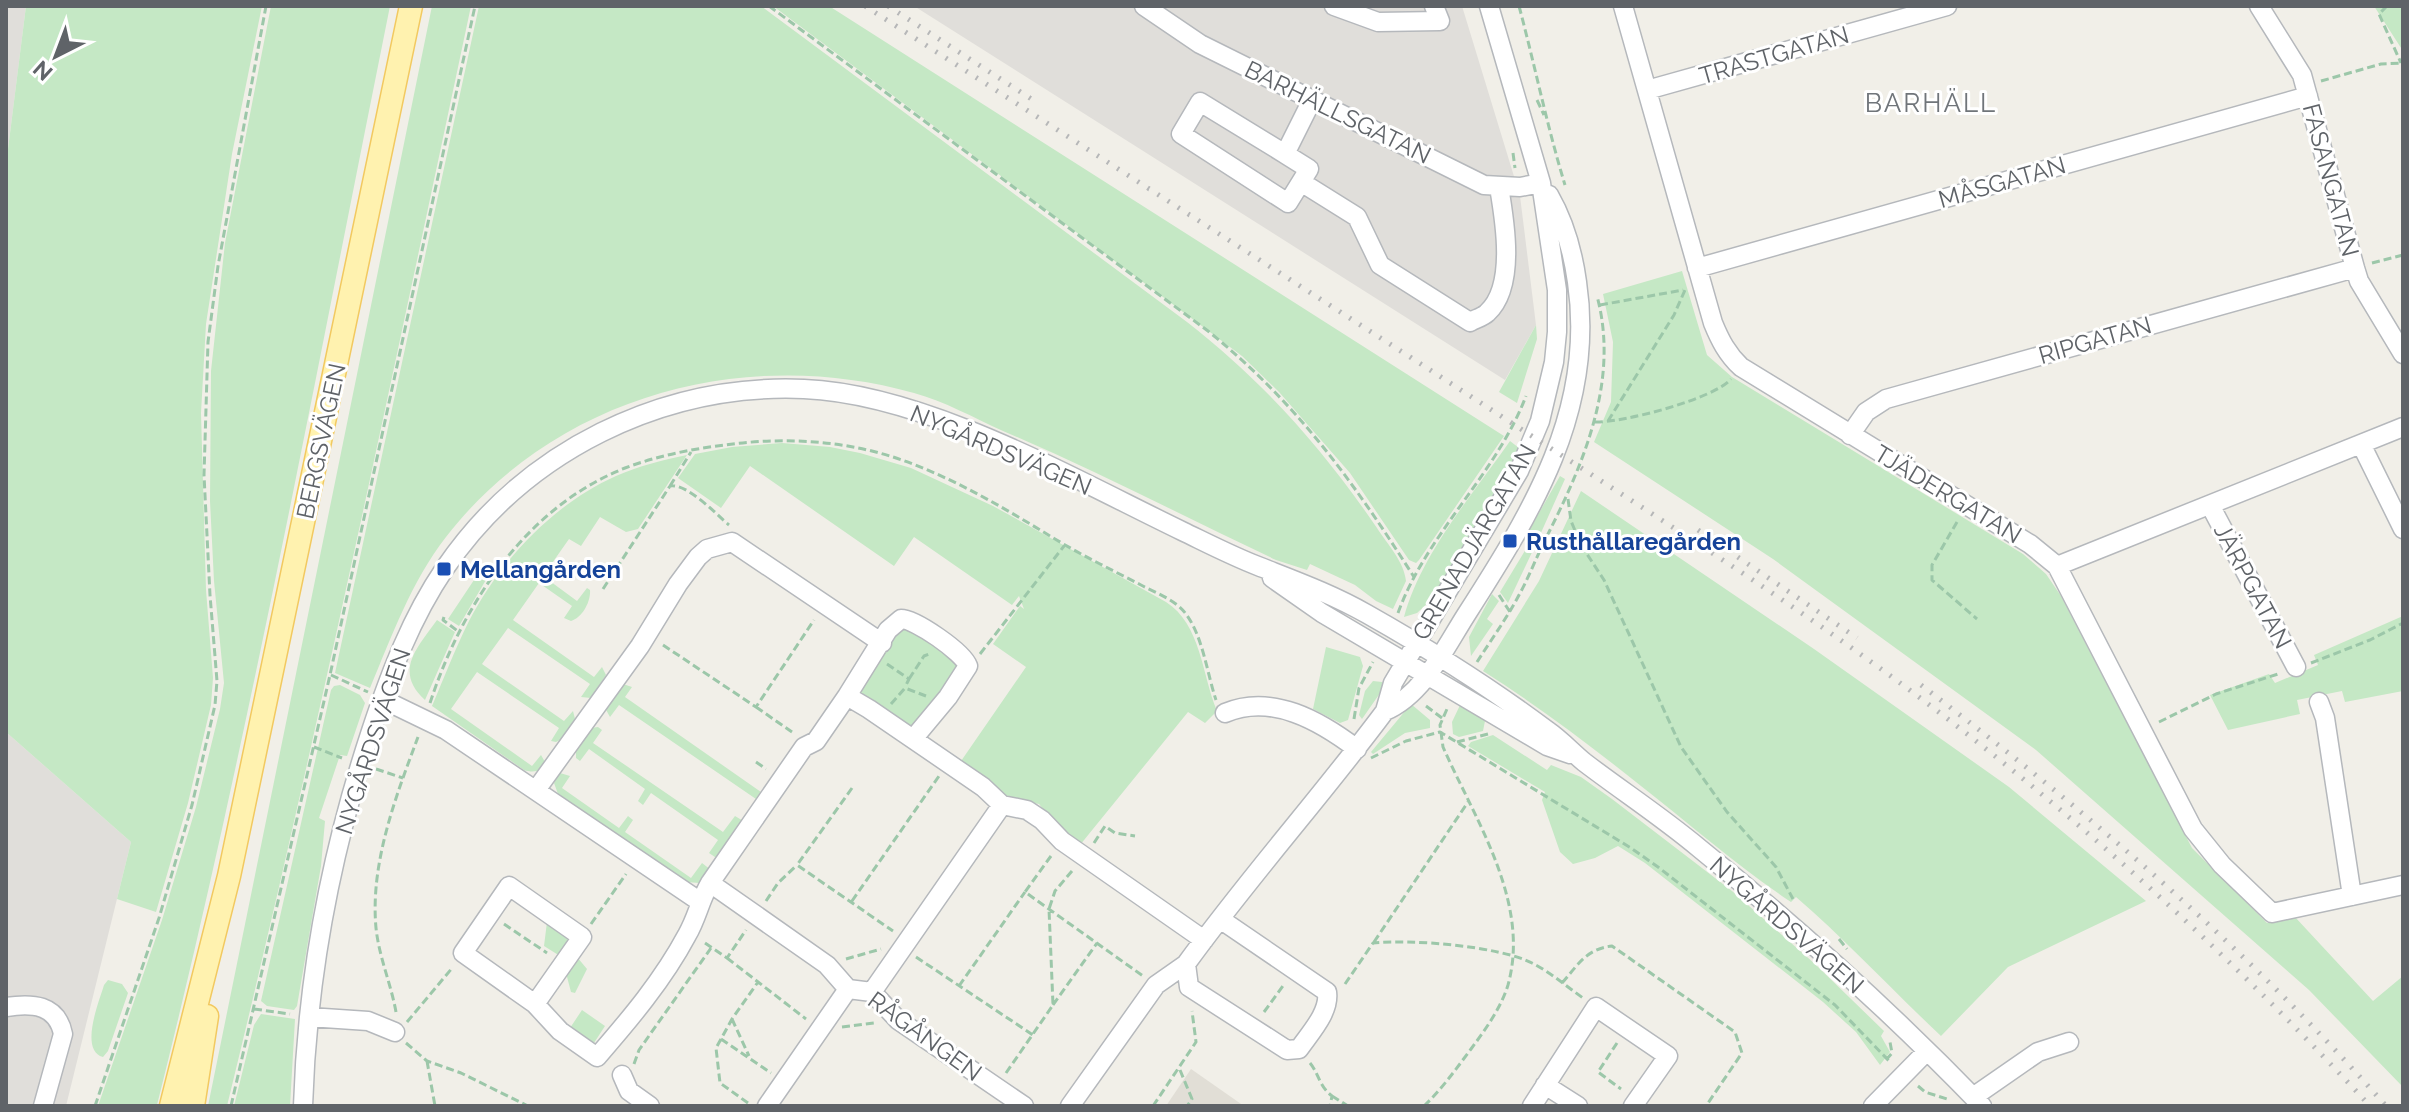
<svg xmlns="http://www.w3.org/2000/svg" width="2409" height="1112" font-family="Raleway,sans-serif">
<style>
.industrial{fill:#e0deda}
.education{fill:#e1ded6}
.green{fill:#c5e8c5}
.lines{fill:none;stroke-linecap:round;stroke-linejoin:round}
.minor-casing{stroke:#b5b8bc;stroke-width:21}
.major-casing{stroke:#f2c960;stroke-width:25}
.path{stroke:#9cc7a9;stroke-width:3;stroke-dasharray:8 4;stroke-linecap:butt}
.minor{stroke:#fff;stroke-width:18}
.major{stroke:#fff2af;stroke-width:22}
.rail{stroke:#b6b7b8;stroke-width:5;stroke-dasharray:2 10;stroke-linecap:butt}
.transit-dot{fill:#1a4fb4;stroke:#fff;stroke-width:3}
.labels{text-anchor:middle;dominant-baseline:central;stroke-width:6;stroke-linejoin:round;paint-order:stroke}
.street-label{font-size:24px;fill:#5f6368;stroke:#fff}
.transit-label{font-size:24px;font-weight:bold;fill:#164399;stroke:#fff;text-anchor:start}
.neighbourhood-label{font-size:26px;letter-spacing:2px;fill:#70757a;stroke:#fff}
</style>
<rect width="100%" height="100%" fill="#f1efe8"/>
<!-- industrial -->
<path class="industrial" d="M6,6H26L6,165Z
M914,6H1462L1520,196L1536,325L1505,380Z
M6,732L131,842L66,1106H6Z"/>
<!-- education -->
<path class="education" d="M1191,1069L1244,1106H1166Z"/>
<!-- green -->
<path class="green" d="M26,6H262L232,154L206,324L201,413L206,590L213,678L211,705L188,803L156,912L117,899L131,842L6,732V165Z
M271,6H390C316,373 248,742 157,1105L98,1106L162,920L196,807L220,709L224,683L214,581L210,501L211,371L225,243Z
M432,6H471C393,373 316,741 227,1106H208Z
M479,6H761L1187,322C1263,381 1323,449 1377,528C1387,544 1404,561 1406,581L1393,609L1376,601L1355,585L1310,564L1307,570L1276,560C1185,517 1095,470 1003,431C974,418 944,401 914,393C745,345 555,396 446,537C411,582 392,636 370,688L335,673Z
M773,6H829L1504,436L1419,560L1416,563L1409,560L1350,473L1279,392L1242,356Z
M2374,6H2403V51Z
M1682,271L1707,355L1732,377L2023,554L2046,574L2061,596L2192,848L2267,923L2295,917L2373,1001L2403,976V1087L2309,990L2036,750L1773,559L1594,442L1611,402L1613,342L1603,294Z
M1536,325L1537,339L1517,403L1499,392Z
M1510,441L1519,448L1514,459L1431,600L1417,613L1404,617C1421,554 1473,494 1510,441Z
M782,443L830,447L860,453L911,468L993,506L1166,602C1201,624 1202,675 1217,711L1205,723L1188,712L1080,845L1061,831L1039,804L1004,798L959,764L1026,667L993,644L1020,606L1024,609L1019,596L1012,605L914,537L894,566L750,466L721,508L678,478L695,454L732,447Z
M687,455L638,529L626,532L600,517L581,546L569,539L543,576L577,601L587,588L590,590C591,602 582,618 571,621L564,618L572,606L539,583L513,620L594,677L602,667L606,675L591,698L581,697L590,684L508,628L482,664L564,721L573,711L575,719L562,739L556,742L551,741L559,728L477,672L451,709L532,766L541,755L545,762C543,772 533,773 524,770L432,706C444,678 455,649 469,621C500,561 553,504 616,476C639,466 662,460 687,455Z
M1560,476L1565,479L1540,535L1523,541Z
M1581,491L1814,649L2009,787L2146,901L2008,967L1941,1036C1892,990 1847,941 1796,897L1791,902C1738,867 1691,825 1641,786C1591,746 1538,706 1483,671L1539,581Z
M1529,544L1534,548L1508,603L1500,592Z
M476,577L487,578L459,626L448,619Z
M1492,594L1499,601L1487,619L1493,624L1471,656L1469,637Z
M2403,616V691L2345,702L2342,691L2297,700L2300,714L2228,730L2210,695L2269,674L2275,683L2318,665L2314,655Z
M437,620L455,632L425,700C393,671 418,647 437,620Z
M901,626L954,654L961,669L917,725L909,727L863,698L859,690Z
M1326,647L1360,657L1363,666L1348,720L1340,723L1313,709Z
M1373,681L1382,682L1385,686L1362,719L1359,715L1365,691Z
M623,684L632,687L625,697L761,792L756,799L619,705L610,717L605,708Z
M340,685L360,695L365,703L347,756L340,755L319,818L325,821L321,866L297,1006L294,1010L267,1006L261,1001L331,690L334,686Z
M1461,703L1485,721L1483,731L1459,737L1453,734L1452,722Z
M1411,704L1430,720V728L1405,733L1373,754L1371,752Z
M598,727L602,730L593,743L723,832L735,816L745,822L718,859L709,853L718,840L651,793L643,805L638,801L645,789L589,749L580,761L576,758V749L591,728Z
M1493,735L1547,770L1551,765L1581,777L1612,799L1732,891L1815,964L1884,1031L1881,1036L1890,1052L1880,1065L1856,1032L1823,1002L1645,863L1618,846L1595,858L1573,864L1560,852L1542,800L1545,792L1468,746L1471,742Z
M560,773L570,776L562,788L619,828L628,816L633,820L625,832L691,878L702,863L711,870L699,883L687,882L558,794L554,783Z
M547,922L572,939L560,956L544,946Z
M577,957L587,969L575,993L571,992L566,973Z
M108,980L122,984L128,993L108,1051L103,1057C79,1050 99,1002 104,985Z
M582,1010L605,1026L592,1046L568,1031Z
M261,1014L295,1019L290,1106H234L254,1025Z"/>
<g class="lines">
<!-- minor casing -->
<g class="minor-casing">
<path id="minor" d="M1144,6L1200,44L1484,185L1520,187L1541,183
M1334,6L1378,22L1440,21L1434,6
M1623,6L1713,323C1720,340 1727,354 1741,367L2030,544L2057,566L2193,829L2222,865L2272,913L2403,885
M2259,6L2302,75L2355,268L2359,281L2403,354
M1647,90L1947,6
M1285,154L1309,169L1288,203L1181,134L1200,102L1285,154L1312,100
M1301,182L1357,217L1380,265L1470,322C1475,319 1483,317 1487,313C1516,287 1505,222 1499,187
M1697,268L2308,96
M1850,435L1866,412L1886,399L2355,268
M2361,444L2403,529
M2210,505L2296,667
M2057,566L2403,427
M1272,578L1322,613L1547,746L1570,754
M382,699L446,730L699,901
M2319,702L2325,718L2352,896
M1385,711C1423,695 1445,648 1466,615C1532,512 1596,409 1577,282C1573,253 1564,221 1549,195
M1225,713C1272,693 1320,721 1357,749
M913,739L948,697L968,666C963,652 915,619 901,619L888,630L847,696L869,709L983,787L1002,805L1027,810L1042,820L1062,841L1204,940
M536,790L640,646L678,584L698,557L707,549L732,542L882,643
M710,883L827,965L848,989L872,992L898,1020L1024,1106
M1220,919L1327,992C1330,1012 1310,1033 1299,1049L1287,1050L1189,987L1186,964C1249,877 1321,797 1385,711L1393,683L1519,471L1540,421L1554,362L1557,332V290L1541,183L1489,6
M872,992L1002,805
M535,1004L582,937L509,886L463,953L535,1004L560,1031L597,1057C630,1019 663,980 687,935C697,918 700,900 710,883L804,747L816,741L847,696
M6,1007C32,1003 57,1004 63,1034L43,1106
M309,1017L368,1021L395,1032
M622,1075L629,1091L650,1106
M1545,1085L1578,1106
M1973,1097L2038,1052L2069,1042
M303,1106C307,978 331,852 371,731C390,674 411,618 445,568C525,451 662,383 804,389C926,394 1072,478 1182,531C1207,543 1232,556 1258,566C1296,581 1332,594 1367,614C1429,649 1491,688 1548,731C1561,740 1572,752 1584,762C1622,791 1662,817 1699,848C1798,928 1893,1014 1982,1106
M767,1106L848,989
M1070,1106L1156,985L1186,964
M1532,1106L1596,1007L1668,1056L1633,1106
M1873,1106L1927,1051"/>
</g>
<!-- major casing -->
<g class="major-casing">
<path id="major" d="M171,1106L229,876L411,6
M193,1106L207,1016"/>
</g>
<!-- path -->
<path class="path" d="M769,6L1208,331C1297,403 1353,481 1414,577
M1519,6C1535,66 1547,126 1565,185
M2387,6L2379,14L2401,63
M2321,81L2381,64L2403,63
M1537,100L1544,115
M1513,153L1515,168
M2372,263L2403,255
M1600,305L1683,290
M1608,421L1674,315L1685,290
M1595,422C1622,423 1714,399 1731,379
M670,486L691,452
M1568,499L1571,521L1581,545L1604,580L1681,747L1727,812L1776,867L1793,899
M1957,522L1932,565V580L1977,619
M478,574L483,573L492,577
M603,589L670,486C687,483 716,514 729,525
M1499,595L1510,612
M1398,613C1427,533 1496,475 1526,396
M444,617L443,620L459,632
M663,645L756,707L814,620
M980,654L1064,546
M1477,662C1491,640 1507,618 1519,595C1529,577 1536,558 1545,540C1583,465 1620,381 1597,296
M2311,663L2370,640L2403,623
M887,664L909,679L905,687
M331,675L368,692
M909,679L924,656L929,654
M430,703C462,605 526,507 625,468C657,456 691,449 725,445C781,437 840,440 893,457C951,476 1004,508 1055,539C1083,556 1112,570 1141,585C1156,593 1176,600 1186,614C1203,637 1207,673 1216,700
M891,704L905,688L926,696
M1426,706L1442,718
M756,707L792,732
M1354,719L1359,688L1373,662
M2159,722L2216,694L2278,674
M1457,742L1488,734
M314,747L342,758
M1371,758L1406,741L1440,732L1631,848L1658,867L1835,1005L1891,1063
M756,762L766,769
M376,769L403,778
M852,788L797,865L893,931
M1094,843L1105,826L1115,833L1135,836
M1051,856L1025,892L1143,976
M766,901L778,883L797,865
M852,901L939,776
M504,924L547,953
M591,924L626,874
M1839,939L1847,949
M1374,942L1468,802
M705,943L727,958L746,930
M916,957L1033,1035
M727,958L806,1019
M846,959L881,949
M1562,983C1578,965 1586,949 1612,946L1735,1032L1742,1053L1706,1106
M1345,984L1373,943C1410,939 1499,946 1532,963C1550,972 1566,986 1583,998
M959,986L1025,892
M1053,1005L1097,943
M254,1009L290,1014
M396,1012C391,984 379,957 376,928C370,863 396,796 418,737
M1264,1012L1285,983
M732,1019L749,1056
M407,1022L453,967
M842,1027L874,1023
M721,1039L771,1073
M406,1043L427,1061L461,1073L528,1106
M1617,1043L1598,1072L1621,1089
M1886,1060L1892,1053L1890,1042
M427,1061L435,1106
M1310,1063C1319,1074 1319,1086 1332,1096L1330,1106
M634,1064L639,1050L711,948
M1180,1070L1192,1099L1187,1106
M1006,1073L1053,1005L1049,909L1055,891L1072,871
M1918,1086L1925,1092L1947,1099
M1332,1096L1348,1106
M748,1103L720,1083L716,1048L732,1019L758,982
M95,1106L159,918L192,805L215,705L217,681L210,595L204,475L208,342L218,266L266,6
M231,1106L330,675L475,6
M1153,1106L1196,1042L1192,1011
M1424,1106C1442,1089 1456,1069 1471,1049C1485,1030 1501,1008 1508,985C1531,902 1475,820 1443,747L1440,725L1447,709"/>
<!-- minor -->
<use href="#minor" class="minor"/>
<!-- major -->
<use href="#major" class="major"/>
<!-- rail -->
<path class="rail" d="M865,6C1070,138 1276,270 1481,403C1617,492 1756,578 1888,674C2062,802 2223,947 2370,1106
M888,6L1036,102
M1698,530L1857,638
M1921,685C2088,812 2247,948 2386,1106"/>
</g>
<!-- markers -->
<g class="transit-dot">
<rect x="1502" y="533" width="16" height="16" rx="4"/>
<rect x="436" y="561" width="16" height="16" rx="4"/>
</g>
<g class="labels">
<!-- street labels -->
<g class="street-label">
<text transform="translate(1774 55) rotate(-16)">TRASTGATAN</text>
<text transform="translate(1338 112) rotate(26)">BARHÄLLSGATAN</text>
<text transform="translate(2331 180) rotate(75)">FASANGATAN</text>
<text transform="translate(2002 182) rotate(-16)">MÅSGATAN</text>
<text transform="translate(2095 340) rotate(-16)">RIPGATAN</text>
<text transform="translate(321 441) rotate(-78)">BERGSVÄGEN</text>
<text transform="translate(1001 450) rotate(23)">NYGÅRDSVÄGEN</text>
<text transform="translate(1948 494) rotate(31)">TJÄDERGATAN</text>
<text transform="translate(1474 542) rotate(-60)">GRENADJÄRGATAN</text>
<text transform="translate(2253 586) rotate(62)">JÄRPGATAN</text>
<text transform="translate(373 741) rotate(-72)">NYGÅRDSVÄGEN</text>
<text transform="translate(1787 925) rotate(41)">NYGÅRDSVÄGEN</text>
<text transform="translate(925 1036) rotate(36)">RÅGÅNGEN</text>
</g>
<!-- transit labels -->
<g class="transit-label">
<text x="1526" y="541">Rusthållaregården</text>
<text x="460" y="569">Mellangården</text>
</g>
<!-- neighbourhood labels -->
<g class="neighbourhood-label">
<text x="1931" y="103">BARHÄLL</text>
</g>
</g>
<!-- border -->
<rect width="2409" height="1112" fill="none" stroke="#5f6368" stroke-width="16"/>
<!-- north arrow -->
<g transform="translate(56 56) rotate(222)" stroke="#ffffff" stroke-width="6" paint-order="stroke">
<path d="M0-6L14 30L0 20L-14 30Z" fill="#5f6368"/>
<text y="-12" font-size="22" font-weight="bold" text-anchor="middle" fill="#5f6368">N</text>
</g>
</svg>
